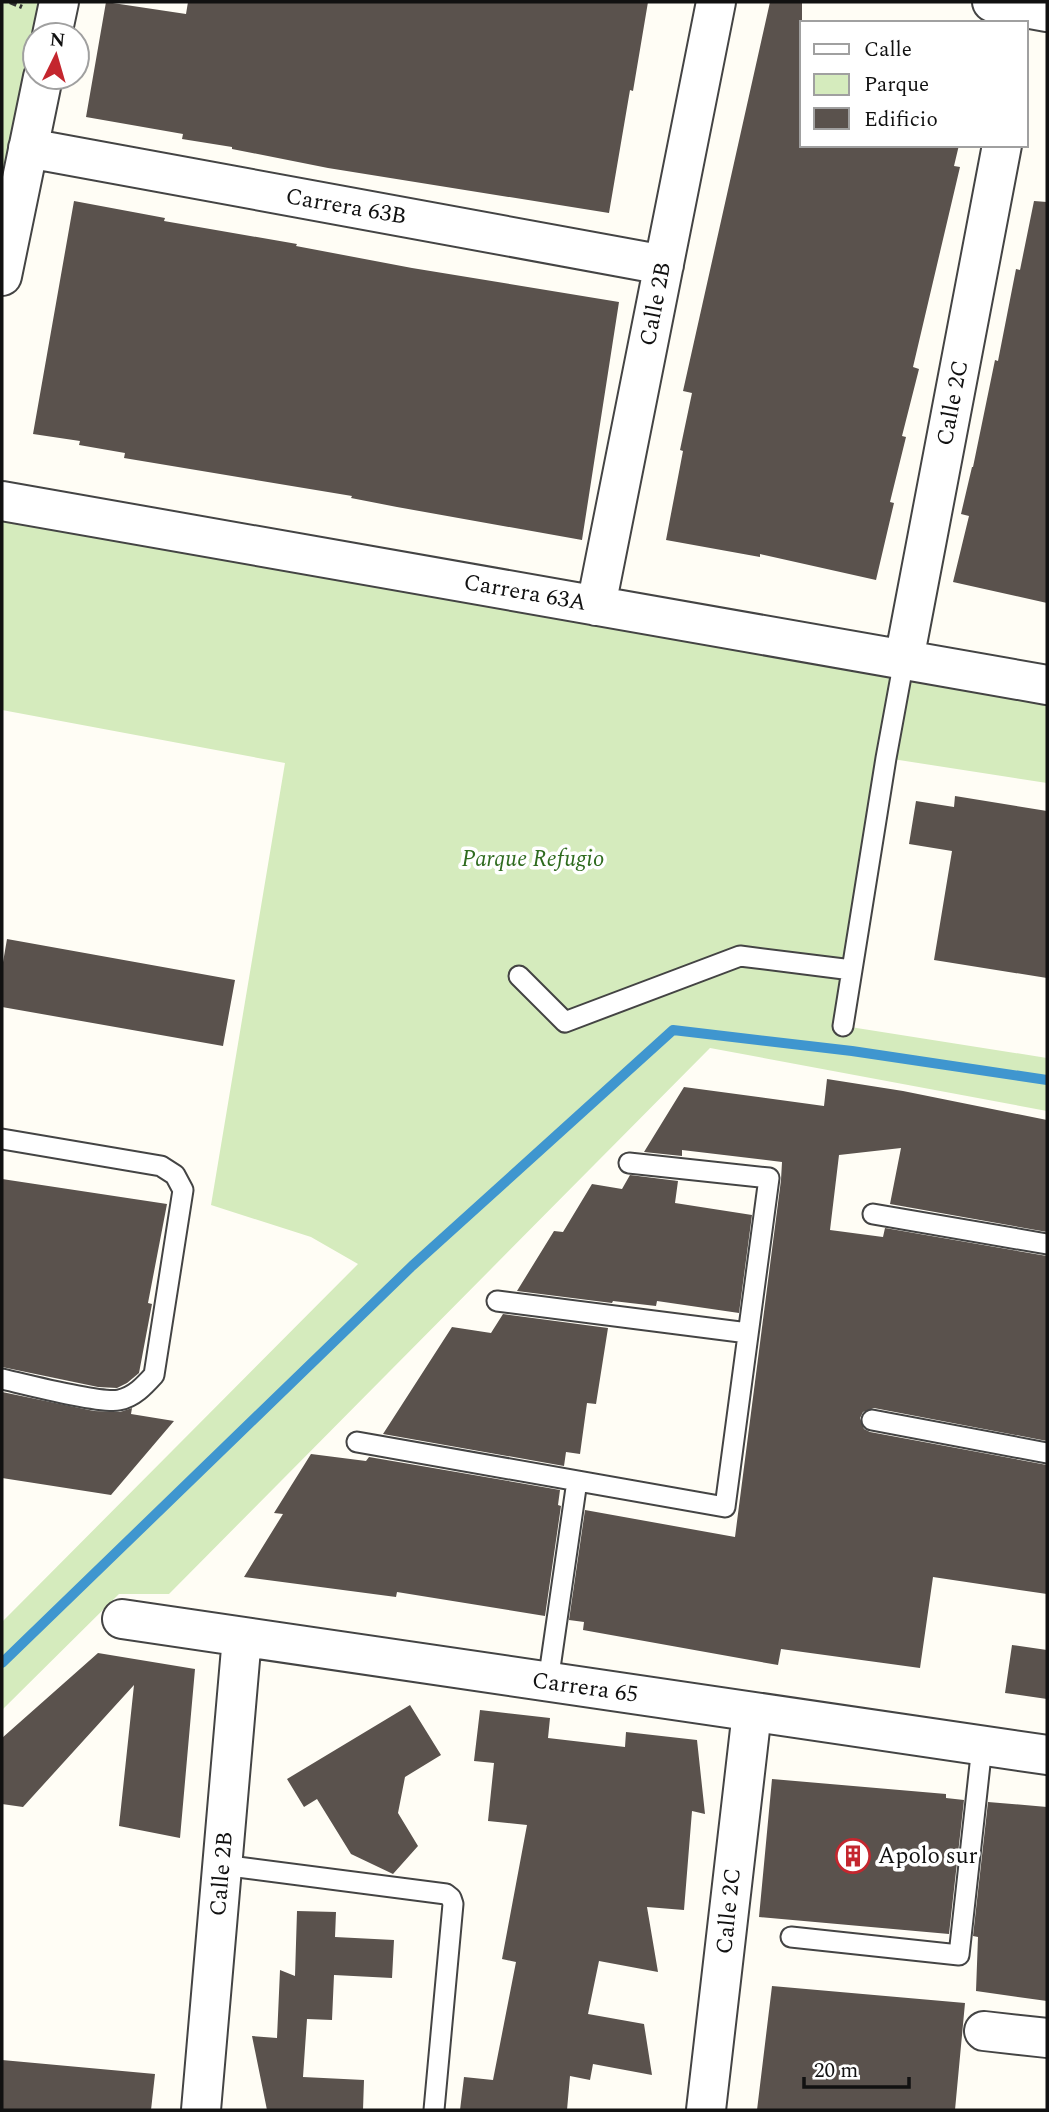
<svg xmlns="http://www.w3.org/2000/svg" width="1049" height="2112" font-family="Spectral,serif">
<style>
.green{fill:#d5ebbd}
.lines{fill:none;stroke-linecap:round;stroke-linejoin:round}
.stream{stroke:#3f96cf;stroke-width:10}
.building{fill:#5a524d}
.service-casing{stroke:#444;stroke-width:23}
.minor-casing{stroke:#444;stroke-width:42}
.path{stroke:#333;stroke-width:4.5;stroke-dasharray:7 3.5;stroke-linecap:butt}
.service{stroke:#fff;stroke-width:19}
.minor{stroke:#fff;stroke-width:38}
.labels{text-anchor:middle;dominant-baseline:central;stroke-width:7;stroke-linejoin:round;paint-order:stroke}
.street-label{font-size:23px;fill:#111;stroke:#fff}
.park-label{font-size:23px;font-style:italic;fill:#2f6b1f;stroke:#fff}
.poi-label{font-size:23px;fill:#111;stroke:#fff;text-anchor:start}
</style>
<rect width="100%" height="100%" fill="#fffdf5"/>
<!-- green -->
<path class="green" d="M2,2H59L35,35V77L2,276Z
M2,501L1047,685V783L886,758L844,1026L1047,1058V1111L710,1048L169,1594H119L2,1710V1622L358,1264L311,1237L211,1205L285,763L2,710Z"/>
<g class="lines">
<!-- stream -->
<path class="stream" d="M2,1663L412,1266L673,1030L852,1051L1047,1080"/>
</g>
<!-- building -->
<path class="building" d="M106,2L186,14L188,2H648L633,91L630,90L609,213L328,168L232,149V147L182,139L183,134L86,117Z
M770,2H802V145H959L954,166L960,167L913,367L919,369L902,436L906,437L890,502L894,503L876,580L760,554V557L666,540L683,451L680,450L692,393L683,391Z
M74,201L165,218L164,221L297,244L296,246L412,268L619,302L582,540L397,507L351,498L352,496L124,458L125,453L79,445L80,441L33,434Z
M1034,201L1047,202V603L953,582L969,516L961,514L972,467H973L995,360L998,361L1016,269L1020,270Z
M955,796L1047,811V978L934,960L952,851L909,844L916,801L954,807Z
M7,939L235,980L223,1046L2,1007V968Z
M827,1079L903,1091L1047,1120V1232L890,1204L901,1148L839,1155L830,1230L883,1237L885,1228L1047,1256V1441L874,1408L863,1412L860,1418L864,1429L870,1432L1047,1465V1594L933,1577L920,1668L781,1649L778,1665L583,1630L584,1622L569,1620L585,1510L735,1537L781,1180L782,1162L682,1150V1156L644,1152L684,1087L824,1106Z
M630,1175L678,1181L675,1203L752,1215L739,1313L657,1301L656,1306L613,1301L612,1303L517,1291L554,1231L563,1232L592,1184L622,1189Z
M2,1179L167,1204L148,1303L152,1304L139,1373L127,1383L117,1388L98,1387L2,1367Z
M503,1314L608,1328L596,1404L587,1403L580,1454L566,1452L564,1466L383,1434L452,1327L491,1333Z
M2,1392L94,1411L120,1412L132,1408L131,1414L174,1421L111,1495L2,1478Z
M311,1454L366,1461L369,1457L560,1490L558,1505L561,1506L545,1616L397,1592L396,1597L244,1577L283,1514L274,1513Z
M1012,1645L1047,1650V1699L1005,1693Z
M98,1653L195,1669L180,1838L119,1826L134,1685L23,1807L2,1804V1738Z
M410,1705L441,1755L405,1777L398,1813L418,1846L393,1874L351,1854L317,1799L304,1807L287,1779Z
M480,1710L550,1718L548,1738L625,1747L626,1732L697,1740L705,1814L692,1811L684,1910L647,1907L658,1972L599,1961L588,2014L644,2024L652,2075L593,2064L590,2080L570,2076L567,2110H460L464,2077L493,2080L516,1962L502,1959L527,1825L488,1821L494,1763L474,1761Z
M772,1779L946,1794V1798L964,1800L949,1934L759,1917Z
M988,1802L1047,1807V2001L976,1991L978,1937L973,1936Z
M297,1911L336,1912L335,1937L394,1940L392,1978L334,1975L332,2020L307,2019L303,2077L364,2080L363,2110H267L252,2036L277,2038L280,1970L295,1976Z
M772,1986L965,2003L955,2110H757Z
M2,2060L155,2074L151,2110H2Z"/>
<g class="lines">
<!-- service casing -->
<g class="service-casing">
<path id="service" d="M519,976L565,1022L740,956L852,970
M843,1026L886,758L904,660
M2,1139L161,1166L175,1175L183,1190L154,1375C144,1386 134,1397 119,1400C101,1404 24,1384 2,1379
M873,1214L1047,1244
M497,1301L748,1333
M872,1420L1047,1453
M357,1442L725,1507L769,1178L629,1163
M548,1682L577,1481
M222,1865L446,1894L451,1898L453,1904L434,2110
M791,1937L959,1955L982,1746"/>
</g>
<!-- minor casing -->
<g class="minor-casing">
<path id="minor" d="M992,2L1047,12
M52,35L59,2
M28,148L664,265
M2,276L43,77
M2,501L1047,685
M596,606L716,2
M904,660L1002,145
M122,1619L1047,1755
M984,2031L1047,2038
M201,2110L242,1637
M706,2110L752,1712"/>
</g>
<!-- path -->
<path class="path" d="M10,2L22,7"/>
<!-- service -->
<use href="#service" class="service"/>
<!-- minor -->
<use href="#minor" class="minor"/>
</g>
<!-- icons -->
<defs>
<g id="building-ring" transform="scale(1.75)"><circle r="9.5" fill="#fff" stroke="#c4262e" stroke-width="1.5"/><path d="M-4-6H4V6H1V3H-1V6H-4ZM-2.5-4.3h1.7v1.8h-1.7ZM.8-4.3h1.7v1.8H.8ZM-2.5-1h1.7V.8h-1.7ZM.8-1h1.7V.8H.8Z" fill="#c4262e"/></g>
</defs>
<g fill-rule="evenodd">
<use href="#building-ring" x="853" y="1856"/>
</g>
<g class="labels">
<!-- street labels -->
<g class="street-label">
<text transform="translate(346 207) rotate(10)">Carrera 63B</text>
<text transform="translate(656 304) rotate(-79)">Calle 2B</text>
<text transform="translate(953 403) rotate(-79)">Calle 2C</text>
<text transform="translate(525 593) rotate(10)">Carrera 63A</text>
<text transform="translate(585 1688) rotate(8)">Carrera 65</text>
<text transform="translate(222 1874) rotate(-85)">Calle 2B</text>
<text transform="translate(729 1911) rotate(-84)">Calle 2C</text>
</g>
<!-- park labels -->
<g class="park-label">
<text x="533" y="859">Parque Refugio</text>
</g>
<!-- poi labels -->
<g class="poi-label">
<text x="878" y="1856">Apolo sur</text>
</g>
</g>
<!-- border -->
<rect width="1049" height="2112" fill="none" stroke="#111111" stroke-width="7"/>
<!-- legend -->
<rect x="800" y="21" width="228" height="126" fill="#ffffff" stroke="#a0a0a0" stroke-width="2"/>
<rect x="814" y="44" width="35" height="10" fill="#ffffff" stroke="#a0a0a0" stroke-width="2"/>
<text x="864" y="56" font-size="21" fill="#111111">Calle</text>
<rect x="814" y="74" width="35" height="21" fill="#d5ebbd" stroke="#a0a0a0" stroke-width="2"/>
<text x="864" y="91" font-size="21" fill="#111111">Parque</text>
<rect x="814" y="108" width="35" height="21" fill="#5a524d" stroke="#a0a0a0" stroke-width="2"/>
<text x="864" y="126" font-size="21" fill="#111111">Edificio</text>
<!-- north arrow -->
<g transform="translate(56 56) rotate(5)"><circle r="33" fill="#ffffff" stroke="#a0a0a0" stroke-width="2"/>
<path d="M0-5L12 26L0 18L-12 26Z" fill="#c4262e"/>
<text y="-10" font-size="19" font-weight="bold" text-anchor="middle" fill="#111111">N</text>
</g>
<!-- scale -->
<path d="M804 2077v10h105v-10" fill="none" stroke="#111111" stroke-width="3.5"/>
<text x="814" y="2077" font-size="21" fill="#111111" stroke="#ffffff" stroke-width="5" paint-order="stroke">20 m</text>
</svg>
